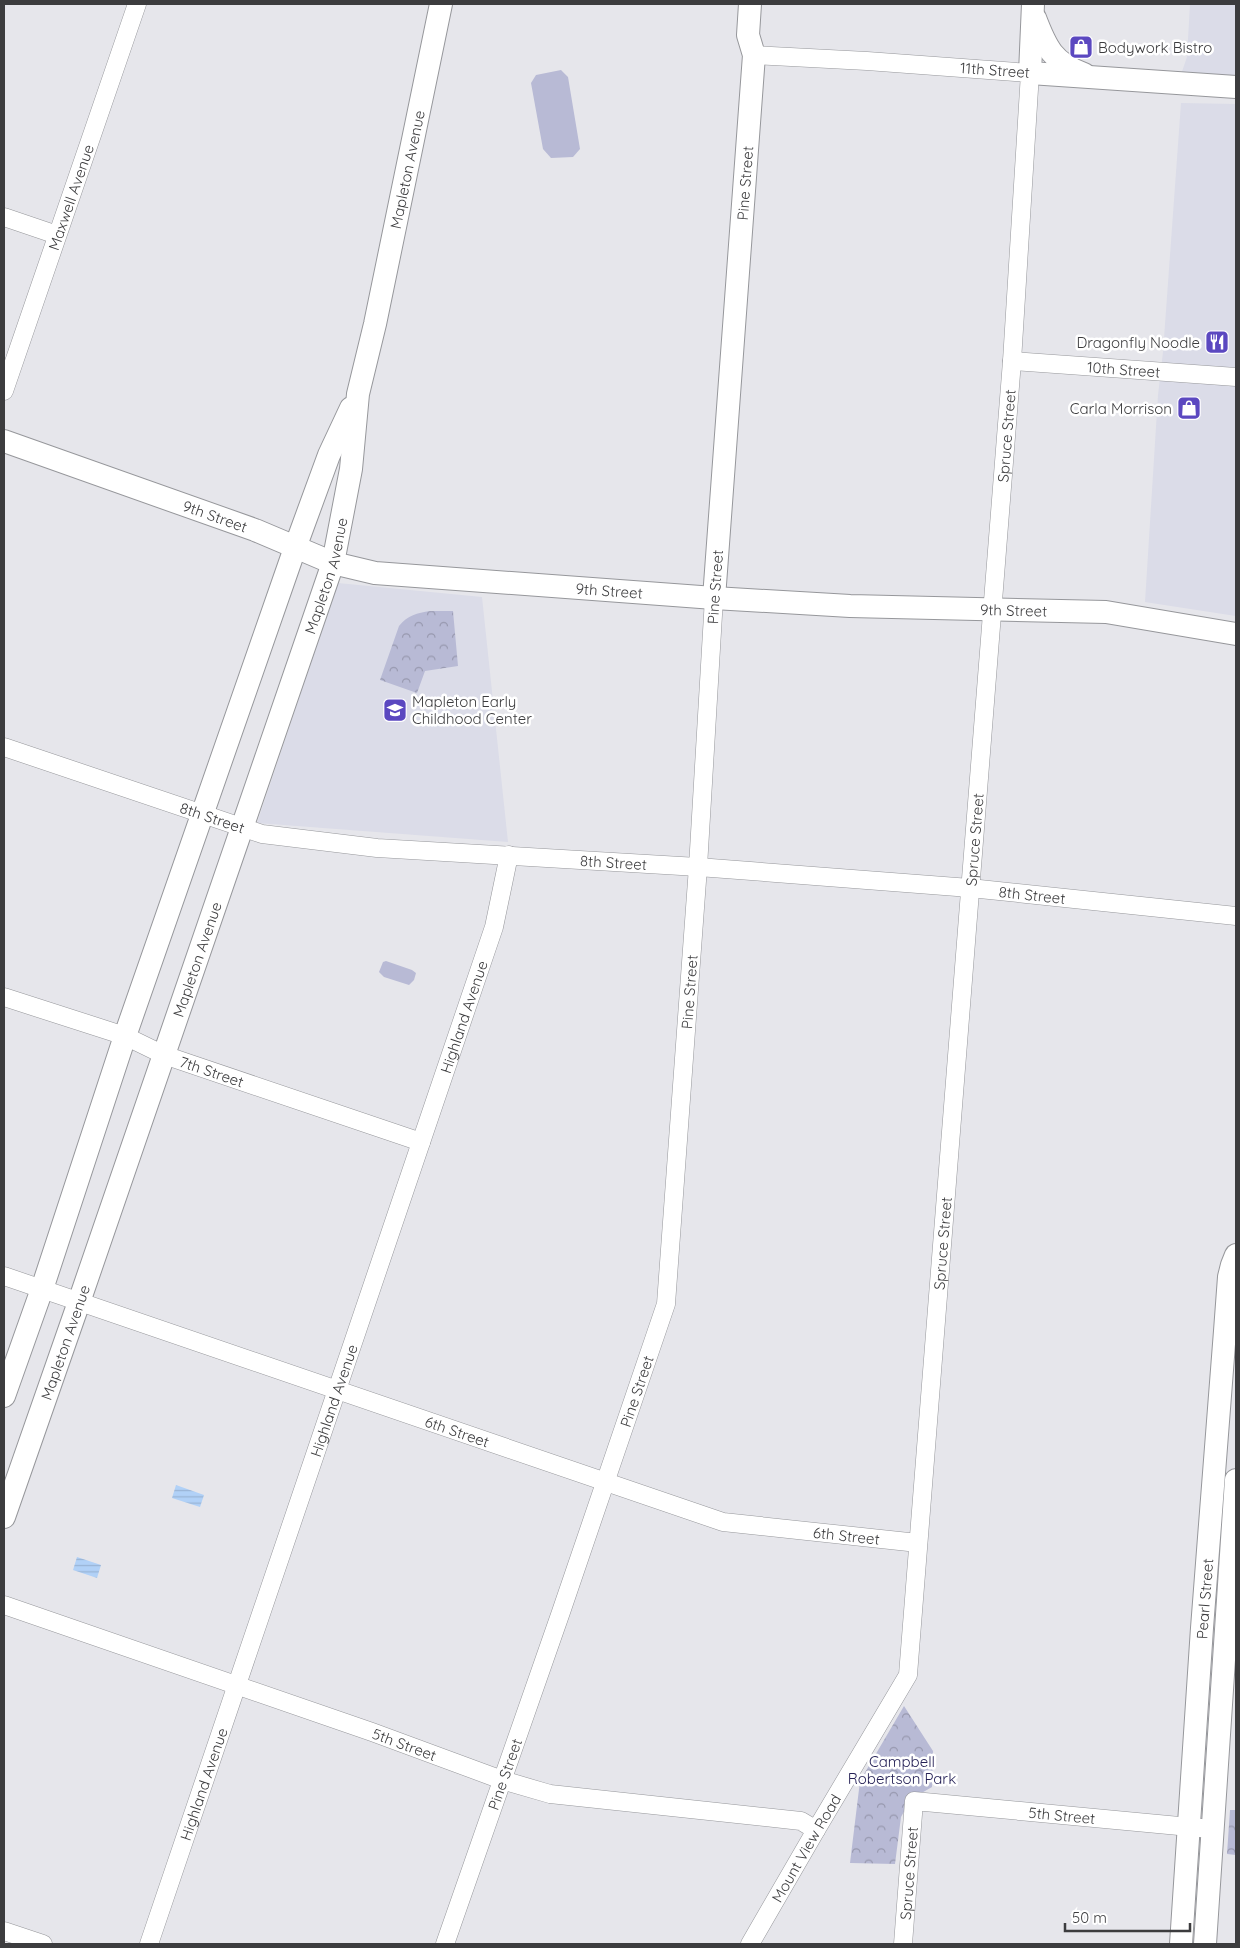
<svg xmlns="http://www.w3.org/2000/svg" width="1240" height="1948" font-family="Quicksand,sans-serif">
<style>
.built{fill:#dbdce8}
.grass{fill:#b8bad5}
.park{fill:url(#park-crowns)}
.water{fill:url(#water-rules)}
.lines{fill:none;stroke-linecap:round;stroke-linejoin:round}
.minor-casing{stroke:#96979b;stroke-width:19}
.tertiary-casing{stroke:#96979b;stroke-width:24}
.minor{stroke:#fff;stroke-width:18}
.tertiary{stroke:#fff;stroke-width:22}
.labels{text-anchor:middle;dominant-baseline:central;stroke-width:5;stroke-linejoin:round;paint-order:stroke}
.poi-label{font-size:15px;fill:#3c3c3e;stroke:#fff;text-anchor:start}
.street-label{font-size:15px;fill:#3c3c3e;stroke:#fff}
.park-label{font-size:15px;fill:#252156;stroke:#fff}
</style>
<defs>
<pattern id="park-crowns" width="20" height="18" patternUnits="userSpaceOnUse" patternTransform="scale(1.25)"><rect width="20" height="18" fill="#b8bad5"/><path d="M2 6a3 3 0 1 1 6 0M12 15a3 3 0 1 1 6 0" fill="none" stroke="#9798ae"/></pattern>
<pattern id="water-rules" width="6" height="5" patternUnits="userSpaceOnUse" patternTransform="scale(1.25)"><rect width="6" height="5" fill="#b1d1f7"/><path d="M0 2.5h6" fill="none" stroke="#99b4d5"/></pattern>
</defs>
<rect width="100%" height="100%" fill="#e6e6eb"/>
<!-- built -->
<path class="built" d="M1190,4H1236V87L1178,83L1187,57Z
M1181,103L1236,104V616L1145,602L1158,395L1163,352Z
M338,583L482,597L508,842L257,823Z"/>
<!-- grass -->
<path class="grass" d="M561,70L568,77L580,149L573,157L551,158L543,149L531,83L536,75Z
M386,961L412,970L416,973L414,980L409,985L384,977L379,972L383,962Z"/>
<!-- park -->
<path class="park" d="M430,611H453L458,666L425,671L417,693L380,680L399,626C408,615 417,613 430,611Z
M904,1706L933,1751L932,1787L911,1799L901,1817L895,1864L850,1863L860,1781Z
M1230,1810H1236V1855L1227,1854Z"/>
<!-- water -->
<path class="water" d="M176,1485L204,1495L200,1507L172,1498Z
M77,1557L101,1565L97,1578L73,1570Z"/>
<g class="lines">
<!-- minor casing -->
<g class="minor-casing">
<g id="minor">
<path d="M4,217L57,235"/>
<path id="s1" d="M1012,361L1236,377"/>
<path id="s2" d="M4,391L137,4"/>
<path id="s3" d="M4,747L262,834L377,848L698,867L970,888L1236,916"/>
<path id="s4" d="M4,997L125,1036L164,1055L421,1142"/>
<path id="s5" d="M4,1276L723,1522L918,1543"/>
<path id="s6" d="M4,1605L372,1732L502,1780L550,1794L801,1821L816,1830"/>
<path d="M4,1931L43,1944"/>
<path id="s7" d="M149,1944L494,927L509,855"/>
<path id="s8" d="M445,1944L561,1612L666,1304L698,867L714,598"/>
<path id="s9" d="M750,1944L816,1830L908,1675L1012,361L1030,73L867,61L754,55"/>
<path id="s10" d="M903,1944L914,1801L1211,1829"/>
</g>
</g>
<!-- tertiary casing -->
<g class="tertiary-casing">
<g id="tertiary">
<path d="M1033,4L1030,73L1236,87"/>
<path d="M1035,18C1046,47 1053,63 1084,74"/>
<path id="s11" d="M4,441L255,530L333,563L375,573L714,598L850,606L1106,612L1236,634"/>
<path id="s12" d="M714,598L754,55L748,35L750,4"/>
<path d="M4,1396L42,1289L125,1036L295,548L329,455L351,408"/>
<path id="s13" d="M4,1517L79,1302L333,563L351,469L358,394L375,324L441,4"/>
<path id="s14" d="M1181,1944L1202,1628L1225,1331L1229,1277L1232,1265L1236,1255"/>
<path d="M1205,1944L1236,1480"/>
</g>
</g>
<!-- minor -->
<use href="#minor" class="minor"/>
<!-- tertiary -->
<use href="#tertiary" class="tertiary"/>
</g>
<!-- icons -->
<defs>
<g id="shop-square" transform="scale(1.25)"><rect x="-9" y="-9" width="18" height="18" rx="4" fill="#5b48c0" stroke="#fff"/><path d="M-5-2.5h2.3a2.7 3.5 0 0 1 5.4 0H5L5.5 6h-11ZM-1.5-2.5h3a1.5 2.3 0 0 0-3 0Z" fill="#fff"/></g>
<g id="restaurant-square" transform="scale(1.25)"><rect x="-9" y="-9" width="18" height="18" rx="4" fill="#5b48c0" stroke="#fff"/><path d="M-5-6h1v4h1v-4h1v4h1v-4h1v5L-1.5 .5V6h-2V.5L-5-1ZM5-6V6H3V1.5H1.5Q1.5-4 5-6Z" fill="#fff"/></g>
<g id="school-square" transform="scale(1.25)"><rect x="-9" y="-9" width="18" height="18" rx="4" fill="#5b48c0" stroke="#fff"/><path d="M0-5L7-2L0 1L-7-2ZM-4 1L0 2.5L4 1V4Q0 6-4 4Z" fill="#fff"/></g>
</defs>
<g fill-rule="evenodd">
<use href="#shop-square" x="1081" y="47"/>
<use href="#restaurant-square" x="1217" y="342"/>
<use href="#shop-square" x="1189" y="408"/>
<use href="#school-square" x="395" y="710"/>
</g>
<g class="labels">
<!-- poi labels -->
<g class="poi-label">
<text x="1098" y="47">Bodywork Bistro</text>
<text x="1200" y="342" text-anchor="end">Dragonfly Noodle</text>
<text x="1172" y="408" text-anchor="end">Carla Morrison</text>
<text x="412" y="701">Mapleton Early<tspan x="412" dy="17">Childhood Center</tspan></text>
</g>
<!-- street labels -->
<g class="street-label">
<text transform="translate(995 70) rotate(4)">11th Street</text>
<text stroke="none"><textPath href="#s13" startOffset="1410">Mapleton Avenue</textPath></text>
<text stroke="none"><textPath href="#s12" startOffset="416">Pine Street</textPath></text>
<text stroke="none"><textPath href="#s2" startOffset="205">Maxwell Avenue</textPath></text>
<text stroke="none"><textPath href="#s1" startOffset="112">10th Street</textPath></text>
<text stroke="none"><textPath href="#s9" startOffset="1555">Spruce Street</textPath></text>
<text stroke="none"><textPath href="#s11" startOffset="224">9th Street</textPath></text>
<text stroke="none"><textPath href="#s13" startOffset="995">Mapleton Avenue</textPath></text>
<text transform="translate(715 587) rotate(-86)">Pine Street</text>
<text stroke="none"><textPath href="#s11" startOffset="629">9th Street</textPath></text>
<text stroke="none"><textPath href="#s11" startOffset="1034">9th Street</textPath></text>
<text stroke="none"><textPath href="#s3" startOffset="220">8th Street</textPath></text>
<text stroke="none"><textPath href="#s9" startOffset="1150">Spruce Street</textPath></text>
<text stroke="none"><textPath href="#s3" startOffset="625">8th Street</textPath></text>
<text stroke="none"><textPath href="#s3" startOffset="1045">8th Street</textPath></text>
<text stroke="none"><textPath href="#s13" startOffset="590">Mapleton Avenue</textPath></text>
<text stroke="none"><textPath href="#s8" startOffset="990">Pine Street</textPath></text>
<text stroke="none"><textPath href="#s7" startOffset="979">Highland Avenue</textPath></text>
<text stroke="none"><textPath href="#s4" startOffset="221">7th Street</textPath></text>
<text stroke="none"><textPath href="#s9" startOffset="745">Spruce Street</textPath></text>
<text stroke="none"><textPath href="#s13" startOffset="185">Mapleton Avenue</textPath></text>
<text stroke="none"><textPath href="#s8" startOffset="585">Pine Street</textPath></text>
<text stroke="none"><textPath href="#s7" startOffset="574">Highland Avenue</textPath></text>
<text stroke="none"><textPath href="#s5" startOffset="479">6th Street</textPath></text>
<text stroke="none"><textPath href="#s5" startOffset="884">6th Street</textPath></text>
<text stroke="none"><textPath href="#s14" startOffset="346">Pearl Street</textPath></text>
<text stroke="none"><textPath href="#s6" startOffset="424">5th Street</textPath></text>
<text stroke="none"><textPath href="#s8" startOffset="180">Pine Street</textPath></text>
<text stroke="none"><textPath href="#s7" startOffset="169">Highland Avenue</textPath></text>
<text stroke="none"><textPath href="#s10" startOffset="292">5th Street</textPath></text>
<text stroke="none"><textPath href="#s9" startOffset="111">Mount View Road</textPath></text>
<text stroke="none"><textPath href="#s10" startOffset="71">Spruce Street</textPath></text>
</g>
<!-- park labels -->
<g class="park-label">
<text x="902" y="1761">Campbell<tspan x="902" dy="17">Robertson Park</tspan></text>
</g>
</g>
<!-- border -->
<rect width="1240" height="1948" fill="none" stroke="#3c3c3e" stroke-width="10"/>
<!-- scale -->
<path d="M1065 1923v8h125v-8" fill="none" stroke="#3c3c3e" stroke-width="2.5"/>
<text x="1072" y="1923" font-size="15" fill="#3c3c3e" stroke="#ffffff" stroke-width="4" paint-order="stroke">50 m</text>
</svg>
